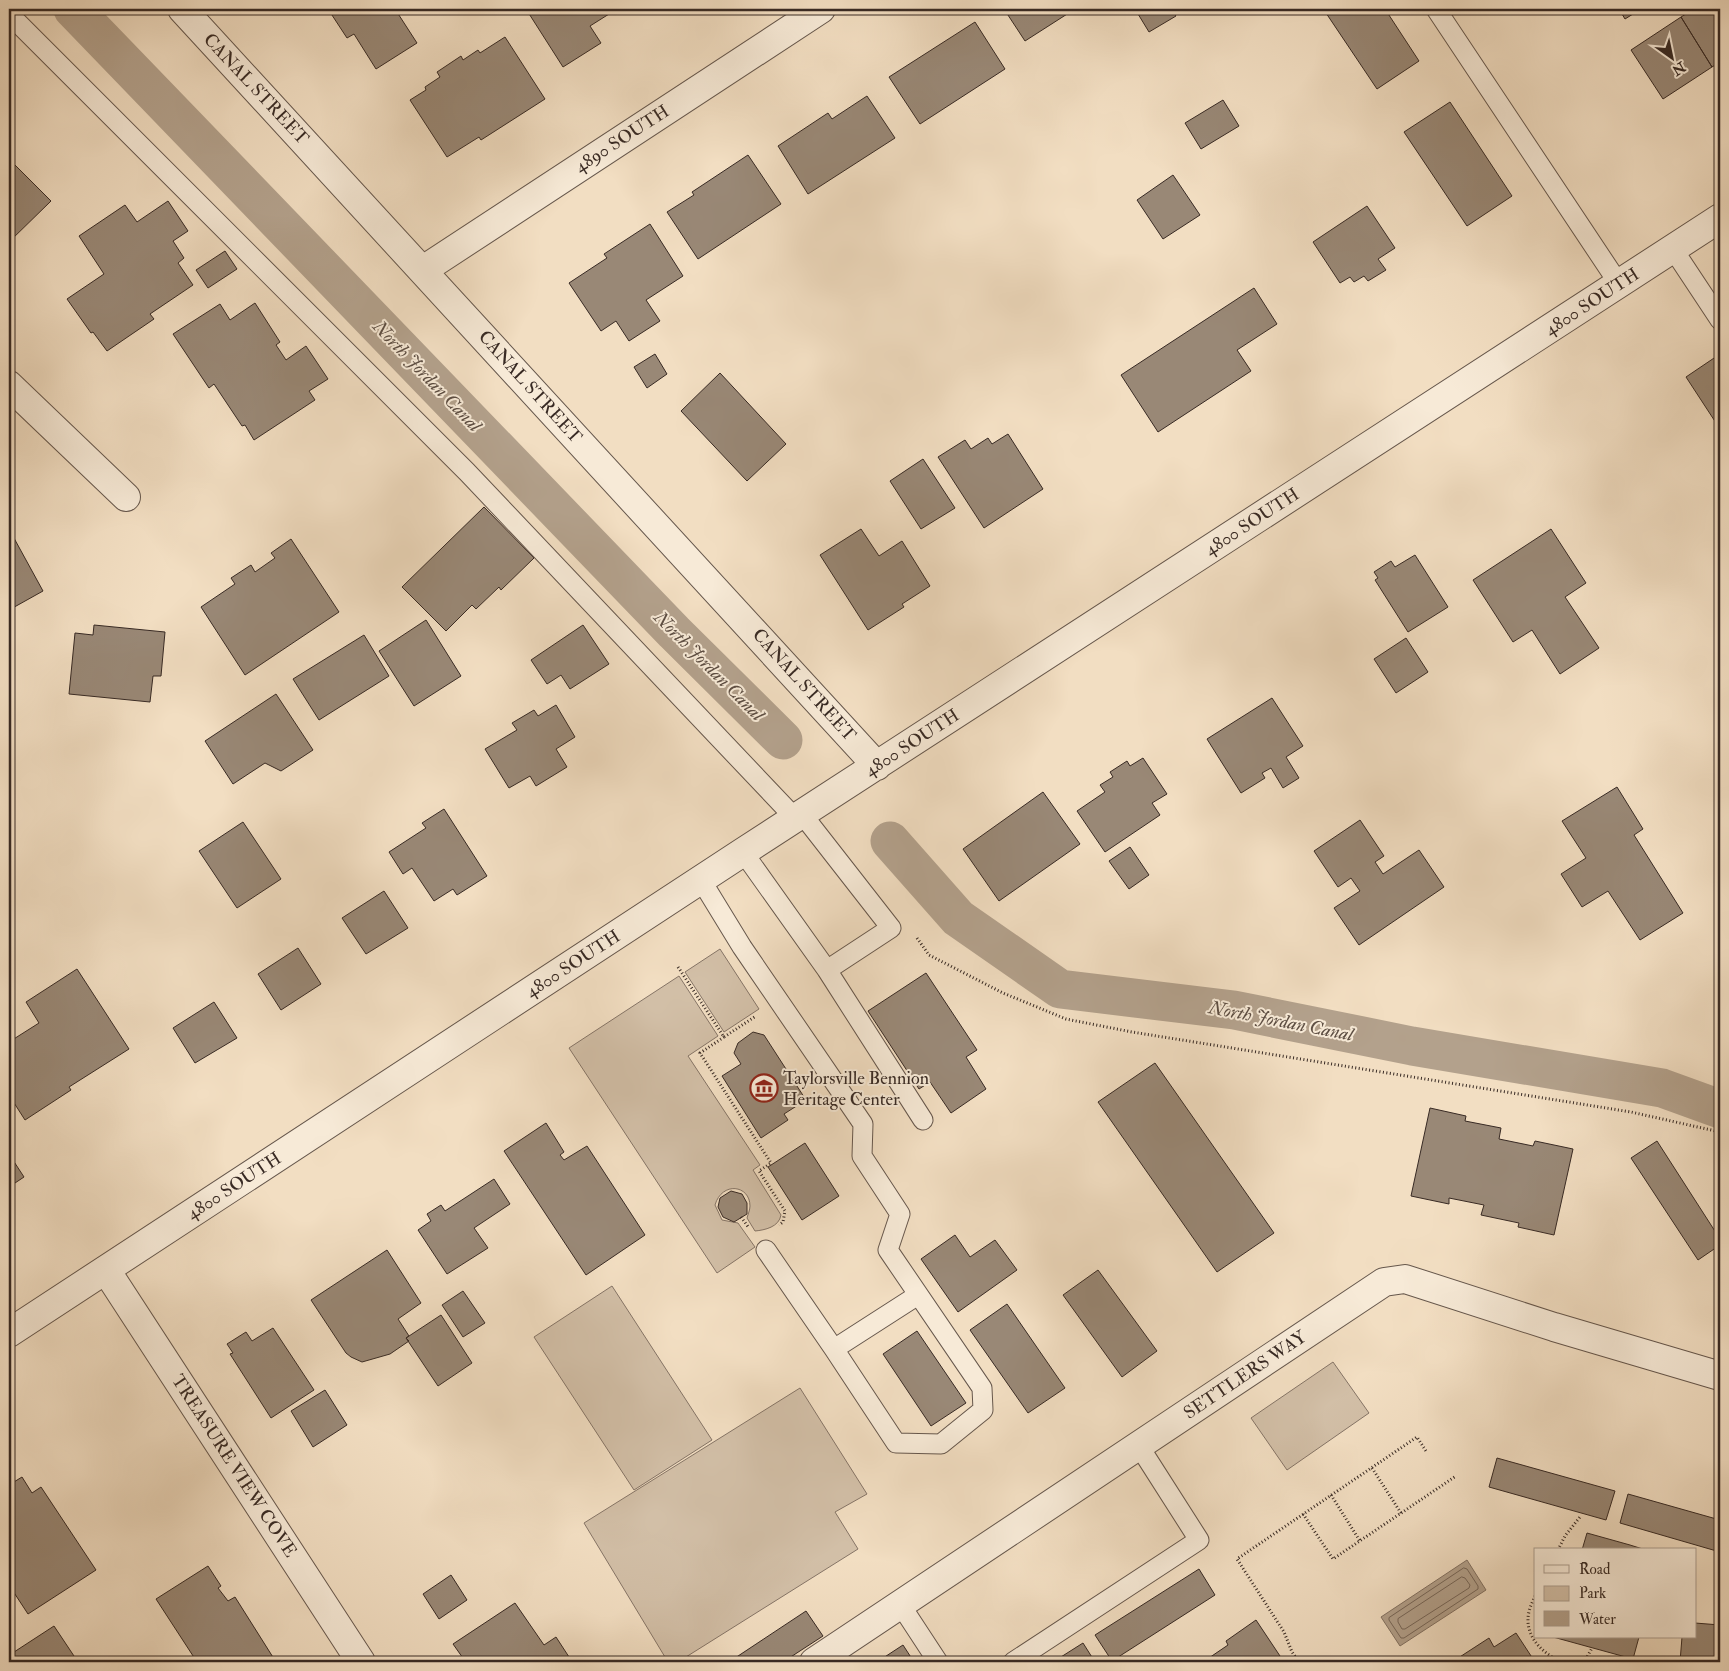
<svg xmlns="http://www.w3.org/2000/svg" width="1729" height="1671" font-family="'IM FELL Double Pica',serif">
<style>
.green{fill:#d2bfa7;stroke:#857466}
.water{fill:#b3a18c;stroke:#827162}
.lines{fill:none;stroke-linecap:round;stroke-linejoin:round}
.shore{stroke:#766658;stroke-width:1}
.canal{stroke:#b3a18c;stroke-width:39}
.building{fill:#998876;stroke:#382a24}
.service-casing{stroke:#66574c;stroke-width:21}
.minor-casing{stroke:#66574c;stroke-width:30}
.tertiary-casing{stroke:#66574c;stroke-width:30}
.path{stroke:#382a24;stroke-width:3;stroke-dasharray:1 2.5;stroke-linecap:butt}
.service{stroke:#f7ead7;stroke-width:19}
.minor{stroke:#f7ead7;stroke-width:28}
.tertiary{stroke:#f7ead7;stroke-width:28}
.labels{text-anchor:middle;dominant-baseline:central;stroke-width:4;stroke-linejoin:round;paint-order:stroke}
.street-label{font-size:18px;fill:#382a24;stroke:#f7ead7}
.poi-label{font-size:18px;fill:#382a24;stroke:#f7ead7;text-anchor:start}
.water-label{font-size:19px;font-style:italic;fill:#5d4e43;stroke:#f7ead7}
</style>
<rect width="100%" height="100%" fill="#f2dec2"/>
<filter id="stains"><feTurbulence type="fractalNoise" baseFrequency=".004" numOctaves="4"/><feColorMatrix values="0 0 0 0 .2 0 0 0 0 .09 0 0 0 0 .02 0 0 0 .5 -.17"/></filter>
<radialGradient id="worn" r=".72"><stop offset=".6" stop-color="#630" stop-opacity="0"/><stop offset="1" stop-color="#630" stop-opacity=".3"/></radialGradient>
<!-- green -->
<path class="green" d="M720,949L759,1009L724,1032L685,972Z
M679,976L718,1036L688,1056L760,1165L753,1170L781,1215C779,1227 765,1230 755,1231L747,1218C748,1214 750,1210 750,1206C750,1185 722,1181 715,1205L722,1220L738,1223L755,1247L717,1273L569,1048Z
M612,1286L712,1440L634,1490L534,1337Z
M1333,1362L1369,1413L1287,1470L1251,1418Z
M800,1388L867,1494L835,1512L858,1549L678,1662H668L584,1523Z"/>
<!-- water -->
<path class="water" d="M1467,1560L1486,1590L1400,1646L1381,1617Z"/>
<g class="lines">
<!-- shore -->
<path class="shore" d="M1464,1568L1467,1569L1478,1586V1589L1404,1638H1401L1389,1620V1618Z
M1462,1577L1465,1578L1470,1585L1469,1588L1405,1629H1402L1398,1622V1619Z"/>
<!-- canal -->
<path class="canal" d="M73,9L674,632L783,740
M890,841L958,918L1060,989L1234,1010L1412,1046L1662,1088L1720,1109"/>
</g>
<!-- building -->
<path class="building" d="M328,9H395L417,43L376,69L354,34L347,38Z
M526,9H617L590,26L601,43L563,67Z
M1004,9H1075L1025,41Z
M1135,9H1171L1176,16L1149,32Z
M1326,9H1385L1419,61L1377,89L1324,10Z
M1619,9H1641L1625,19Z
M1694,9H1720V62L1712,67L1681,17Z
M1681,17L1712,67L1663,99L1631,50Z
M975,22L1005,69L920,124L889,77Z
M505,37L545,99L481,140L479,137L447,157L410,100L426,90L425,87L440,77L437,72L461,56L463,60L478,50L480,53Z
M867,96L895,138L808,194L778,146L828,113L832,119Z
M1223,100L1239,126L1201,149L1185,123Z
M1450,102L1512,196L1467,226L1404,132Z
M748,155L781,204L698,259L667,212L694,195L692,192Z
M9,159L51,201L9,242Z
M1173,175L1200,215L1163,239L1137,200Z
M168,201L188,231L173,241L184,258L178,263L193,285L150,314L154,319L107,351L93,332L91,333L67,299L104,274L79,236L125,205L137,222Z
M1367,206L1395,248L1378,259L1386,270L1368,281L1364,276L1354,282L1350,277L1340,283L1313,242Z
M650,224L683,276L646,300L660,321L629,341L616,321L601,331L569,283L607,258L604,254Z
M225,251L237,269L208,288L196,270Z
M1254,288L1277,324L1237,350L1251,371L1158,432L1121,375Z
M255,303L280,342L276,345L286,360L306,346L328,379L309,391L315,400L254,440L245,425L242,426L214,384L209,388L173,334L220,304L230,320Z
M655,354L667,374L647,388L634,367Z
M1720,354V429L1686,377Z
M720,373L786,444L747,481L681,411Z
M1008,434L1043,489L984,528L938,457L965,440L971,449L988,438L992,444Z
M923,459L955,508L921,529L890,481Z
M484,507L534,558L501,590L499,587L476,609L472,605L446,631L402,587Z
M9,529L43,591L9,610Z
M861,529L879,556L902,541L930,586L902,604L904,607L868,630L820,555Z
M1551,529L1586,583L1565,597L1599,648L1560,674L1532,630L1513,642L1473,580Z
M291,539L339,612L245,675L201,607L235,584L231,578L251,565L255,572L275,558L271,553Z
M1415,555L1448,607L1408,632L1375,580L1378,578L1374,572L1391,561L1395,567Z
M426,620L461,676L414,706L379,651Z
M94,625L165,632L161,676H153L150,702L69,694L75,633L93,635Z
M583,625L609,664L570,689L561,675L547,684L531,660Z
M364,635L389,676L319,720L293,679Z
M1406,638L1428,672L1396,693L1374,659Z
M276,694L313,750L281,771L265,763L233,784L205,741Z
M1272,698L1303,746L1286,757L1299,778L1283,788L1271,768L1262,773L1265,778L1241,793L1207,739Z
M556,705L575,737L556,749L567,767L536,786L530,776L509,788L485,749L517,730L512,723L534,710L538,716Z
M1143,758L1167,794L1152,803L1160,815L1105,852L1077,811L1105,792L1100,785L1113,777L1110,772L1127,761L1130,766Z
M1617,787L1643,829L1634,835L1683,913L1640,940L1608,891L1582,907L1561,874L1586,858L1562,821Z
M1043,792L1080,844L999,901L963,849Z
M444,809L487,876L457,895L453,889L434,901L412,868L403,874L389,852L426,828L422,823Z
M1360,820L1384,856L1375,862L1383,874L1419,850L1444,887L1359,945L1334,908L1360,891L1351,878L1338,887L1314,851Z
M243,822L281,879L237,908L199,851Z
M1130,847L1149,875L1129,889L1109,861Z
M384,891L408,928L366,954L342,918Z
M298,948L321,984L281,1010L258,974Z
M77,969L129,1049L69,1087L71,1090L25,1120L9,1095V1042L39,1023L26,1002Z
M926,973L977,1050L966,1057L986,1089L951,1113L930,1082L919,1089L868,1011Z
M214,1002L237,1038L195,1063L173,1028Z
M753,1032L764,1035L806,1100L784,1114L788,1120L761,1138L722,1076L741,1064L734,1053L738,1043Z
M1155,1063L1274,1233L1217,1272L1098,1102Z
M1430,1108L1466,1116L1465,1121L1501,1128L1499,1139L1533,1146L1535,1141L1573,1149L1554,1235L1518,1227L1519,1223L1481,1215L1484,1205L1449,1198V1204L1411,1196Z
M546,1123L564,1152L560,1155L564,1160L587,1146L645,1235L586,1275L504,1151Z
M1657,1141L1720,1239V1245L1698,1260L1631,1158Z
M805,1143L839,1196L802,1220L768,1167Z
M9,1154L24,1177L9,1187Z
M494,1179L510,1204L474,1228L488,1248L447,1274L418,1230L431,1221L427,1214L441,1205L445,1211Z
M731,1191L742,1194L747,1203V1214L734,1222L723,1217L718,1207L720,1198Z
M955,1235L970,1257L995,1240L1017,1270L958,1312L921,1259Z
M387,1250L421,1303L398,1319L409,1336L406,1338L409,1341L390,1354L362,1362L351,1357L346,1353L311,1300Z
M1098,1270L1157,1351L1122,1377L1063,1295Z
M463,1291L485,1323L463,1337L442,1305Z
M1007,1304L1065,1388L1028,1413L970,1330Z
M441,1315L472,1363L438,1386L406,1338Z
M273,1328L314,1390L271,1418L230,1354L233,1353L227,1344L246,1332L252,1341Z
M917,1331L966,1403L931,1426L883,1354Z
M325,1390L347,1425L313,1447L291,1411Z
M1497,1458L1615,1491L1606,1520L1489,1487Z
M22,1477L32,1493L41,1487L96,1570L28,1614L9,1585V1485Z
M1628,1494L1720,1520V1552L1620,1523Z
M1587,1533L1630,1545L1646,1550H1582Z
M208,1566L221,1586L218,1588L228,1601L235,1597L276,1662H197L156,1599Z
M1199,1569L1215,1595L1112,1661L1095,1635Z
M451,1575L467,1600L439,1619L423,1594Z
M515,1603L544,1645L556,1637L571,1660L568,1662H463L465,1661L453,1644Z
M806,1611L823,1636L783,1662H729Z
M1256,1620L1284,1662H1203L1228,1645L1226,1641Z
M1695,1623L1720,1625V1662H1680L1682,1637H1695Z
M54,1626L78,1662H16L11,1654Z
M1516,1633L1535,1662H1452L1489,1638L1494,1647Z
M1553,1637H1639L1633,1659Z
M1083,1643L1095,1662H1053Z
M903,1645L914,1662H877Z"/>
<g class="lines">
<!-- service casing -->
<g class="service-casing">
<path id="service" d="M1436,9L1619,284
M9,14L467,472L795,818
M1673,249L1720,320
M743,852L827,970L891,928L802,814
M701,880L742,947L863,1124L862,1156L900,1214L888,1250L982,1388L983,1410L941,1444L896,1443L834,1349L766,1250
M827,970L923,1120
M834,1349L918,1295
M900,1604L938,1662
M1013,1662L1199,1540L1139,1446"/>
</g>
<!-- minor casing -->
<g class="minor-casing">
<path id="minor" d="M423,270L821,9
M9,385L126,497
M106,1270L361,1662
M814,1662L1384,1282L1405,1279L1554,1327L1720,1376"/>
</g>
<!-- tertiary casing -->
<g class="tertiary-casing">
<path id="tertiary" d="M182,9L877,766
M9,1333L743,852L1720,218"/>
</g>
<!-- path -->
<path class="path" d="M917,938L929,955L1003,993L1066,1019L1132,1032L1631,1112L1720,1132
M678,967L724,1037L756,1016
M724,1037L700,1053L771,1163L759,1171L785,1211L783,1222L779,1225
M741,1217L749,1228
M1372,1468L1401,1513
M1331,1495L1360,1541
M1303,1514L1333,1559L1456,1476
M1558,1550L1565,1536L1580,1517
M1535,1596C1532,1603 1528,1611 1528,1619C1527,1639 1546,1657 1564,1662
M1720,1599V1603
M1299,1662L1292,1652L1284,1632L1237,1559L1417,1437L1426,1451
M1579,1662L1586,1659L1592,1648"/>
<!-- service -->
<use href="#service" class="service"/>
<!-- minor -->
<use href="#minor" class="minor"/>
<!-- tertiary -->
<use href="#tertiary" class="tertiary"/>
</g>
<!-- icons -->
<defs>
<g id="museum-ring" transform="scale(1.4375)"><circle r="9.5" fill="#f7ead7" stroke="#8f2418" stroke-width="1.5"/><path d="M0-6L6-3V-2H-6V-3ZM-5-1h2V3h-2ZM-1-1h2V3h-2ZM3-1h2V3H3ZM-6 4H6V6H-6Z" fill="#8f2418"/></g>
</defs>
<g fill-rule="evenodd">
<use href="#museum-ring" x="764" y="1088"/>
</g>
<g class="labels">
<!-- street labels -->
<g class="street-label">
<text transform="translate(256 89) rotate(47)">CANAL STREET</text>
<text transform="translate(622 139) rotate(-33)">4890 SOUTH</text>
<text transform="translate(1592 302) rotate(-33)">4800 SOUTH</text>
<text transform="translate(530 387) rotate(48)">CANAL STREET</text>
<text transform="translate(1252 522) rotate(-33)">4800 SOUTH</text>
<text transform="translate(804 685) rotate(48)">CANAL STREET</text>
<text transform="translate(912 743) rotate(-33)">4800 SOUTH</text>
<text transform="translate(573 964) rotate(-33)">4800 SOUTH</text>
<text transform="translate(234 1186) rotate(-33)">4800 SOUTH</text>
<text transform="translate(1245 1375) rotate(-34)">SETTLERS WAY</text>
<text transform="translate(234 1466) rotate(57)">TREASURE VIEW COVE</text>
</g>
<!-- poi labels -->
<g class="poi-label">
<text x="783" y="1078">Taylorsville Bennion<tspan x="783" dy="21">Heritage Center</tspan></text>
</g>
<!-- water labels -->
<g class="water-label">
<text transform="translate(427 376) rotate(46)">North Jordan Canal</text>
<text transform="translate(709 666) rotate(45)">North Jordan Canal</text>
<text transform="translate(1281 1021) rotate(11)">North Jordan Canal</text>
</g>
</g>
<!-- margin -->
<rect width="1729" height="1671" fill="none" stroke="#f2dec2" stroke-width="30"/>
<rect x="10" y="10" width="1709" height="1651" fill="none" stroke="#382a24" stroke-width="2.5"/>
<rect x="15" y="15" width="1699" height="1641" fill="none" stroke="#382a24"/>
<!-- legend -->
<rect x="1534" y="1548" width="162" height="90" fill="#f7ead7" stroke="#ab9d8f"/>
<rect x="1544" y="1565" width="25" height="8" fill="#f7ead7" stroke="#ab9d8f"/>
<text x="1579" y="1574" font-size="15" fill="#382a24">Road</text>
<rect x="1544" y="1586" width="25" height="15" fill="#d2bfa7" stroke="#ab9d8f"/>
<text x="1579" y="1598" font-size="15" fill="#382a24">Park</text>
<rect x="1544" y="1611" width="25" height="15" fill="#b3a18c" stroke="#ab9d8f"/>
<text x="1579" y="1624" font-size="15" fill="#382a24">Water</text>
<!-- north arrow -->
<g transform="translate(1672 58) rotate(147)" stroke="#f7ead7" stroke-width="4" paint-order="stroke">
<path d="M0-4L9 19L0 12L-9 19Z" fill="#382a24"/>
<text y="-8" font-size="14" font-weight="bold" text-anchor="middle" fill="#382a24">N</text>
</g>
<rect width="100%" height="100%" filter="url(#stains)"/>
<rect width="100%" height="100%" fill="url(#worn)"/>
</svg>
